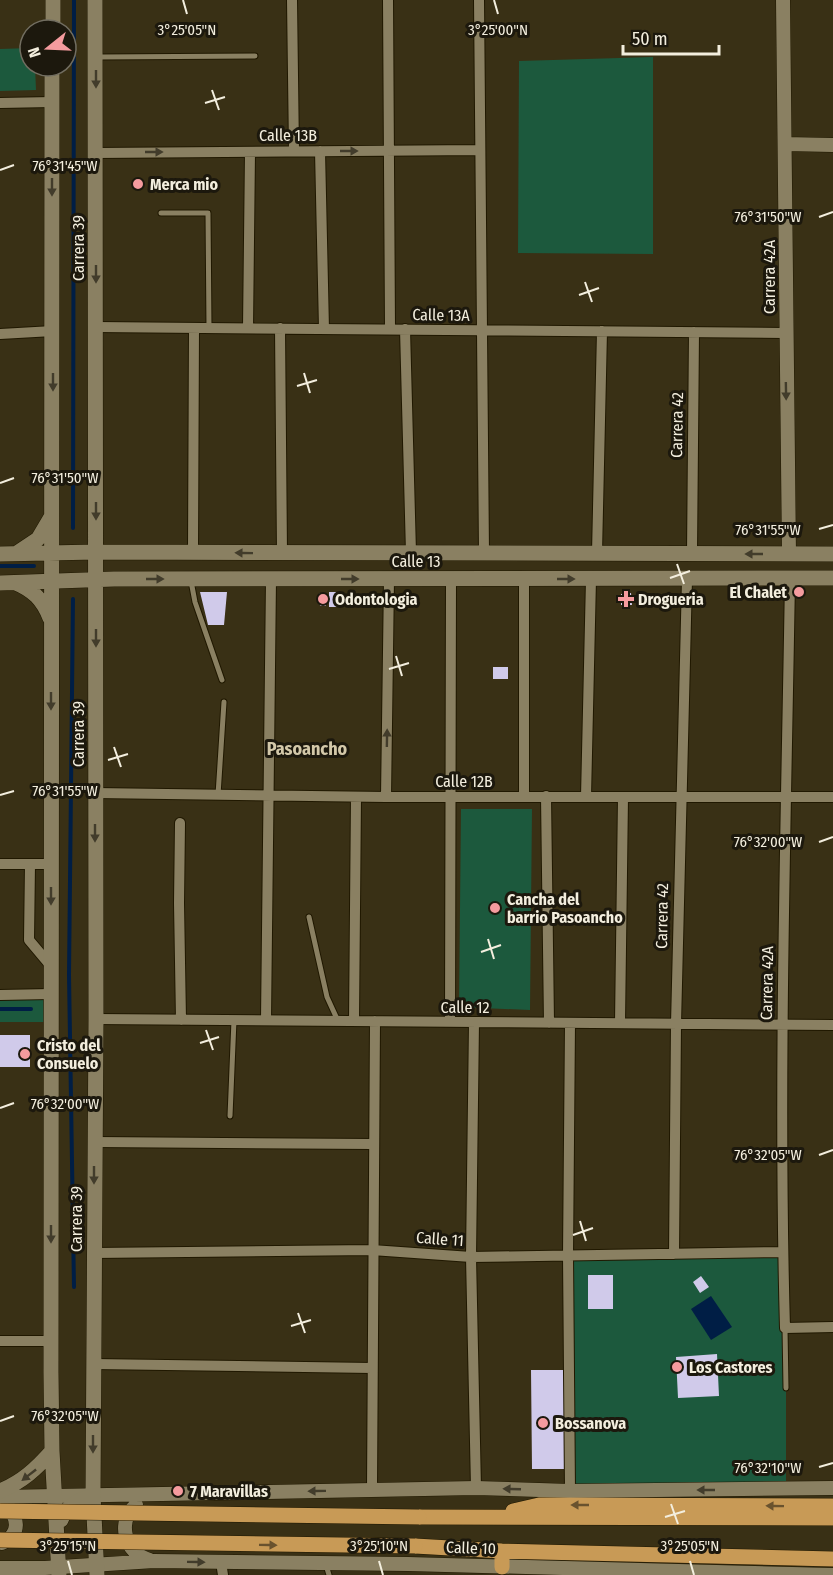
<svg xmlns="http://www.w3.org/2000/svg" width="833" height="1575" font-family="'Fira Sans Condensed',sans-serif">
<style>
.green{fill:#1c593d}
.water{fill:#001e45}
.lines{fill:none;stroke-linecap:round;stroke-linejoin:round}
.stream{stroke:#001e45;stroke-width:4}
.building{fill:#d0caea}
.service-casing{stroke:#201800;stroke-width:7}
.minor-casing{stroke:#201800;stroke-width:12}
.tertiary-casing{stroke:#201800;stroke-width:15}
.secondary-casing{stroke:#201800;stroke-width:16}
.primary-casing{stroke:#201800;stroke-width:16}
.service{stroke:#8a8062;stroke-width:5}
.minor{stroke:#8a8062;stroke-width:10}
.tertiary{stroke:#8a8062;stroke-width:14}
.secondary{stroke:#8a8062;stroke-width:15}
.primary{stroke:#c89a56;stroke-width:15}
.primary-bridge-casing{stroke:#201800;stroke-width:16;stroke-linecap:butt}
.primary-bridge{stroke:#c89a56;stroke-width:15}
.oneway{fill:#423c2b}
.oneway2{fill:#69522e}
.ticks{fill:none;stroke:#f3eede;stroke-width:2}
.poi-dot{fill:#f59b9e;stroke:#1c180d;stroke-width:2}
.labels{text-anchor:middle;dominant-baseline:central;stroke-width:6;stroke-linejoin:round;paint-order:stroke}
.street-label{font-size:16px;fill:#f3eede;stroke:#1c180d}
.poi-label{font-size:16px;font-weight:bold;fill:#f3eede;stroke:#1c180d;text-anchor:start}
.neighbourhood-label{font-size:18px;font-weight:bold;fill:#d3c8a9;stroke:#1c180d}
.ticks-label{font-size:15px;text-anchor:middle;fill:#f3eede;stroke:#1c180d;stroke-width:6;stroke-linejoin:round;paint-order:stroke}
</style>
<rect width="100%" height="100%" fill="#393015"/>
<!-- green -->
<path class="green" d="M30,48V66H35L36,90L0,91V49Z
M653,57V254L518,253L519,61Z
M461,809H532L530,1010L459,1007Z
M50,994V1022H0V995Z
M783,1252L786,1388V1489L570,1491L568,1255Z"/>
<!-- water -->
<path class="water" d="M711,1296L732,1327L711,1340L691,1309Z"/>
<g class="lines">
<!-- stream -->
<path class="stream" d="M73,528L74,0
M0,566H34
M73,599L69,975L74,1287
M0,1009H31"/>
</g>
<!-- building -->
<path class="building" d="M200,592H227L224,625H208Z
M329,592H339V607H329Z
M319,593H326V606H320Z
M631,593L632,605H621V594Z
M493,667H508V679H493Z
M0,1035H30V1067H0Z
M588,1275H613V1309H588Z
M701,1276L709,1287L700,1293L693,1282Z
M717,1354L719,1396L678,1398L676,1357Z
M531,1370H564L565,1469H532Z"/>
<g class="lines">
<!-- service casing -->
<g class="service-casing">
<path id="service" d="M98,57L255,56
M161,213H208L209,328
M191,581L195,602L222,680
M218,795L224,702
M309,917L327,997L338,1021
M230,1116L234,1020
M785,1328L786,1388
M326,1565L329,1575"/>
</g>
<!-- minor casing -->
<g class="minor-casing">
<path id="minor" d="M292,0L294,151
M388,0L390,329
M479,0L484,553
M0,103L52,102
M320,151L324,329
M96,153L480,150
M96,327L785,333
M248,328L250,152
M280,328L282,553
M405,329L411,553
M0,334L53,331
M193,552L194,328
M597,553L602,331
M692,554L694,332
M524,579V796
M790,579C786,828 778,1078 785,1328L833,1327
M95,793L386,797H833
M546,796L549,1023
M386,797L389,579
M586,797L591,579
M180,823L179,903L181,1020
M0,864H51
M30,864L29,940L50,965
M0,995L50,994
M96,1019L833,1025
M266,1020L271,579
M354,1021L356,797
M450,1022L451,579
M474,1022L471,1257L476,1488
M570,1023L568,1255L570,1491
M620,1023L623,797
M95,1142L373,1144
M94,1253L372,1250L471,1257L783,1252
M674,1254L676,1024L687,579
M0,1341H51
M94,1364L372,1368
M372,1489L375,1021
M221,1562L223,1575"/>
</g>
<!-- tertiary casing -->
<g class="tertiary-casing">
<path id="tertiary" d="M783,0L789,554
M785,144L833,145
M0,1497L476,1488L570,1491L833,1488
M136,1505C116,1522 125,1554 150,1560
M2,1543C21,1534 19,1517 5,1504
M0,1568H45L154,1561L408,1564L833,1575"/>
</g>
<!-- secondary casing -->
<g class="secondary-casing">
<path id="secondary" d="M95,0L96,1019L93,1495L97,1575
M53,30V0
M52,66L51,1373L52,1451L59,1575
M17,553L38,539L51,517
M0,554L96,552L833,554
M0,583L114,579L833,578
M16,583C33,590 43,600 50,618
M0,1491C22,1482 36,1469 52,1451
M61,1520C66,1506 79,1500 93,1495"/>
</g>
<!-- primary casing -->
<g class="primary-casing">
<path id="primary" d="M513,1511L539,1505L833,1506
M419,1517L833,1518
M415,1546L502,1551L833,1559
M502,1551V1567"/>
</g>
<!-- service -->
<use href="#service" class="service"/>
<!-- minor -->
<use href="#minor" class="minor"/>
<!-- tertiary -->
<use href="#tertiary" class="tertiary"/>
<!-- secondary -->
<use href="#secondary" class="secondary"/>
<!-- primary -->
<use href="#primary" class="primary"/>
<!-- primary-bridge casing -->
<g class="primary-bridge-casing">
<path id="primary-bridge" d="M0,1511L419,1517
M0,1540L415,1546"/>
</g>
<!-- primary-bridge -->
<use href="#primary-bridge" class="primary-bridge"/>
</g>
<!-- one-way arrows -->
<defs><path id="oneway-solid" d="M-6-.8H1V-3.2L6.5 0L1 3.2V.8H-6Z" transform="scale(1.5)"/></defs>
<g class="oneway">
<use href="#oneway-solid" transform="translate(96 79) rotate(90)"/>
<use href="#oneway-solid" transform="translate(349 151)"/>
<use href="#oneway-solid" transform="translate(154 152)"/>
<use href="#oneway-solid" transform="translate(52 187) rotate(90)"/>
<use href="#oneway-solid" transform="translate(96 274) rotate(90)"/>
<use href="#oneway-solid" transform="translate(53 382) rotate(90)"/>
<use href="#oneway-solid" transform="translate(786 391) rotate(89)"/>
<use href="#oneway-solid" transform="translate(96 511) rotate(90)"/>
<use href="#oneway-solid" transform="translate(244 553) rotate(-179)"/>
<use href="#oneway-solid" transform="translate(754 554) rotate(180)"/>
<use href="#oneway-solid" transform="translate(155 579)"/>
<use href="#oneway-solid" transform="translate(350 579)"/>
<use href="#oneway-solid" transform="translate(566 579)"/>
<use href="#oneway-solid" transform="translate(96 638) rotate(90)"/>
<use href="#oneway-solid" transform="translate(51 701) rotate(90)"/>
<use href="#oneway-solid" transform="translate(387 738) rotate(-89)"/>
<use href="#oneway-solid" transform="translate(95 833) rotate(90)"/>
<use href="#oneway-solid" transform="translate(51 896) rotate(90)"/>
<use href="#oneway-solid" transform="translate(94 1175) rotate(90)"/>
<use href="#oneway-solid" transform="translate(51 1234) rotate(90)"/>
<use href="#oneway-solid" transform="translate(93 1444) rotate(90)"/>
<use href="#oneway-solid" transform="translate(29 1475) rotate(142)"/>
<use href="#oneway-solid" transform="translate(512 1489) rotate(-178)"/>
<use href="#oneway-solid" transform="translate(706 1490) rotate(180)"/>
<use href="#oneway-solid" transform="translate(317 1491) rotate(179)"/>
<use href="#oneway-solid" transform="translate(196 1562) rotate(1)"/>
</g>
<g class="oneway2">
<use href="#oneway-solid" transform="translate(580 1505) rotate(180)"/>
<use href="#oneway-solid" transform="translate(775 1506) rotate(-179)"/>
<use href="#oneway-solid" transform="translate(268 1545) rotate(1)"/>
</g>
<!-- ticks -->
<path class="ticks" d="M183,0L187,14M494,0L498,14M212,90L219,110M205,103L225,97M0,170L14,165M819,217L833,212M585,282L592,302M579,295L599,288M304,373L310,393M297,386L317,380M0,483L14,478M819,529L833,525M677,564L684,584M670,578L690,571M396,656L402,676M389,669L409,663M114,747L121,767M108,760L128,754M0,795L14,791M819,842L833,837M488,939L494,959M481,952L501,945M206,1030L213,1050M200,1043L219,1037M0,1108L14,1103M819,1155L833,1150M580,1221L586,1241M573,1235L593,1228M298,1313L305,1333M291,1326L311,1320M0,1421L14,1416M819,1467L833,1463M671,1504L678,1524M665,1517L685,1511M68,1561L72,1575M379,1561L383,1575M690,1561L694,1575"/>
<!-- markers -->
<g class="poi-dot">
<circle cx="138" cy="184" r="6"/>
<circle cx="799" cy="592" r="6"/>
<circle cx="323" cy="599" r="6"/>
<path d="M623 590h6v6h6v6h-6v6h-6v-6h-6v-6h6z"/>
<circle cx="495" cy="908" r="6"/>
<circle cx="25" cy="1054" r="6"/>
<circle cx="677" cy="1367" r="6"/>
<circle cx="543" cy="1423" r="6"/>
<circle cx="178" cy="1491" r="6"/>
</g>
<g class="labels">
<!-- street labels -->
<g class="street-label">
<text x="288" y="135">Calle 13B</text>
<text transform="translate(78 248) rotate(-90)">Carrera 39</text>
<text transform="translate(769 277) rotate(-90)">Carrera 42A</text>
<text transform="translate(441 315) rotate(1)">Calle 13A</text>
<text transform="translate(677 425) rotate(-89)">Carrera 42</text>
<text x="416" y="561">Calle 13</text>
<text transform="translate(78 734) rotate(-90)">Carrera 39</text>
<text x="464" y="781">Calle 12B</text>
<text transform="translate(662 916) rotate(-89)">Carrera 42</text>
<text transform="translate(767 983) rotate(-89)">Carrera 42A</text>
<text x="465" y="1007">Calle 12</text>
<text transform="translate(76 1219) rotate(-90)">Carrera 39</text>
<text transform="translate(440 1239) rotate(4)">Calle 11</text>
<text transform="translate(471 1548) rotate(2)">Calle 10</text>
</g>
<!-- poi labels -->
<g class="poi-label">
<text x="150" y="184">Merca mio</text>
<text x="787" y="592" text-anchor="end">El Chalet</text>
<text x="335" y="599">Odontologia</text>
<text x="638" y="599">Drogueria</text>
<text x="507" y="899">Cancha del<tspan x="507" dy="18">barrio Pasoancho</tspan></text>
<text x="37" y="1045">Cristo del<tspan x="37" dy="18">Consuelo</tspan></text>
<text x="689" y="1367">Los Castores</text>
<text x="555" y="1423">Bossanova</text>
<text x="190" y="1491">7 Maravillas</text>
</g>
<!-- neighbourhood labels -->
<g class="neighbourhood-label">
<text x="307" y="749">Pasoancho</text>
</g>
</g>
<g class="ticks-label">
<text x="187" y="35">3°25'05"N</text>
<text x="498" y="35">3°25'00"N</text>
<text x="65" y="171">76°31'45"W</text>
<text x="768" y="222">76°31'50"W</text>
<text x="65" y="483">76°31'50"W</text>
<text x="768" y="535">76°31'55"W</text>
<text x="65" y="796">76°31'55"W</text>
<text x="768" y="847">76°32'00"W</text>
<text x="65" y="1109">76°32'00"W</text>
<text x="768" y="1160">76°32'05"W</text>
<text x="65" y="1421">76°32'05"W</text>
<text x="768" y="1473">76°32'10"W</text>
<text x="68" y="1551">3°25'15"N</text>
<text x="379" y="1551">3°25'10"N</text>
<text x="690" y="1551">3°25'05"N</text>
</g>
<!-- north arrow -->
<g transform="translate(48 48) rotate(252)"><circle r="28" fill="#1c180d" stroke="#726e61" stroke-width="1.5"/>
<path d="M0-4.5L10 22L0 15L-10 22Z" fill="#f59b9e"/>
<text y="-9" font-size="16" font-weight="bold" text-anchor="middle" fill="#f3eede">N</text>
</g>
<!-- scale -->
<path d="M623 45v9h96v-9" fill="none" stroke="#f3eede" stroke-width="3"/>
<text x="632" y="45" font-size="18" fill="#f3eede" stroke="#1c180d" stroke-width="4.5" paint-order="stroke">50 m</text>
</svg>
